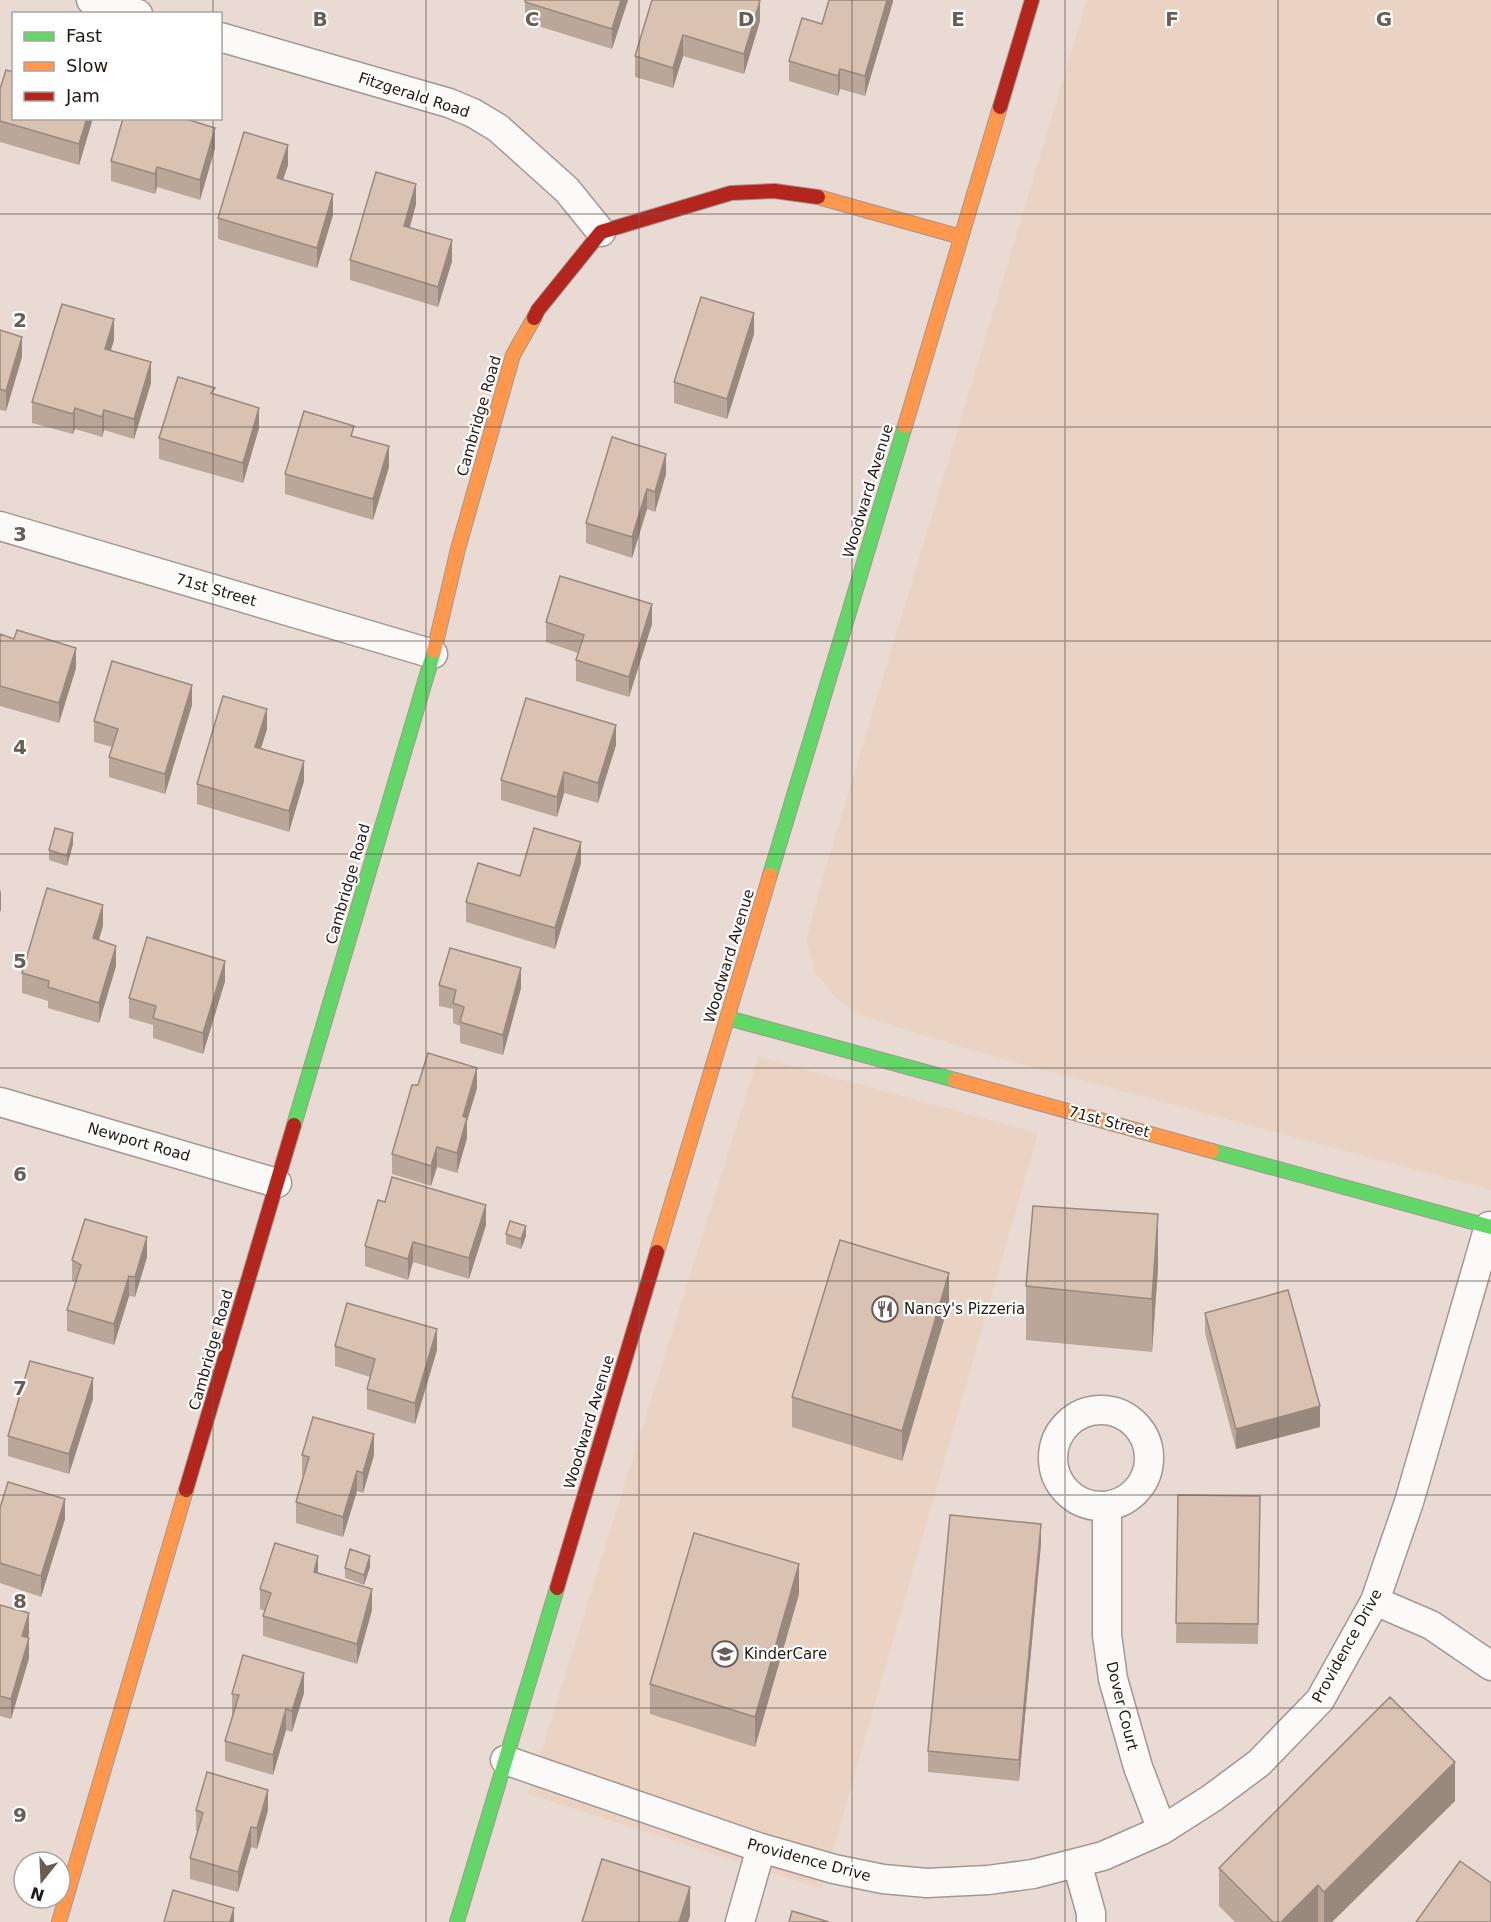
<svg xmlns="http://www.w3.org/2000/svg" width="1491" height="1922" font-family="'DejaVu Sans',sans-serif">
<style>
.built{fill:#ebd3c4}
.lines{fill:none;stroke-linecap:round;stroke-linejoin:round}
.street-casing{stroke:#a29792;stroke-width:31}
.fast-casing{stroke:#a29792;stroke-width:16}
.slow-casing{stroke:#a29792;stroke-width:16}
.jam-casing{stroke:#a29792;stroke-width:16}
.street{stroke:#fcfaf8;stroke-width:28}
.fast{stroke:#63d668;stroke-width:14}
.slow{stroke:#ff974d;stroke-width:14}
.jam{stroke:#b3261e;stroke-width:14}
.wall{fill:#bba79a}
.shaded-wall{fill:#99887d}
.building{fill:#dac2b3;stroke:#99887d;stroke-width:1.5}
.grid{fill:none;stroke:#685d57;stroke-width:1.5;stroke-opacity:0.55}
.labels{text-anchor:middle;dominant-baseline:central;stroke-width:4.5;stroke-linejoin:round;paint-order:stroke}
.street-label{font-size:15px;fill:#231914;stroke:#fff}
.poi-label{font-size:15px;fill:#231914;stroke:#fff;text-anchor:start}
.grid-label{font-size:20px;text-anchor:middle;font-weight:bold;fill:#685d57;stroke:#fff;stroke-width:4.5;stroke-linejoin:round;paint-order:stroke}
</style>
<rect width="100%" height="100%" fill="#e9dbd3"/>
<!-- built -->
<path class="built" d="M1087,0H1491V1190L981,1053L860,1015L835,997L815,972L806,940L823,877Z
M758,1057L1038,1133L822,1889L528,1794Z"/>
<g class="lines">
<!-- street casing -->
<g class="street-casing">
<path id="street" d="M91,0L138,14
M220,37L449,103L473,113L498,128L567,190L601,232
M0,526L433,654
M0,1102L277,1183
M1053 1458a48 48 0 1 1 96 0a48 48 0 1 1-96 0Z
M1107,1506V1635L1113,1679L1138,1767L1162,1830
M1375,1601L1431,1625L1491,1666
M505,1760L761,1848L834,1869L883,1879L927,1883L988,1880L1033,1874L1103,1856L1162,1830L1212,1798L1259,1763L1320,1700L1375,1601L1409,1502L1489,1226
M1077,1863L1091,1913V1922
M740,1922L761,1848"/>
</g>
<!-- fast casing -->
<g class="fast-casing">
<path id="fast" d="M770,875L905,426
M728,1018L955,1080
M294,1125L434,651
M1212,1151L1491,1227
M457,1922L557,1588"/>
</g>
<!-- slow casing -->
<g class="slow-casing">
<path id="slow" d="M818,197L961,237
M905,426L1000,107
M434,651L458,549L513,355L534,318
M955,1080L1212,1151
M657,1252L770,875
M59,1922L186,1490"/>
</g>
<!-- jam casing -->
<g class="jam-casing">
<path id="jam" d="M1000,107L1032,0
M534,318L538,310L601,232L731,193L774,191L818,197
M186,1490L294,1125
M557,1588L657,1252"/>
</g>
<!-- street -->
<use href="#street" class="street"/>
<!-- fast -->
<use href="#fast" class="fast"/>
<!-- slow -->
<use href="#slow" class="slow"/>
<!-- jam -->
<use href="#jam" class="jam"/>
</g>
<!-- wall -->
<path class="wall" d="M525,0H628L612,49L525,22Z
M652,0L760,21L744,74L683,56L673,88L635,77V56Z
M893,0L865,96L840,89L838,96L789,81V61L822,24Z
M0,89L14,118H93L79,165L0,142Z
M188,118V120L215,148L200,200L157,187L155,194L111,181V161Z
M288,165L283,179L333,215L317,268L218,239V218Z
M416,204L410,228L452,261L438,307L350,280V260Z
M0,330L22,357L6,411L0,410Z
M754,334L727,419L674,403V382Z
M114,340L111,350L151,383L134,439L104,430L102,437L75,429L73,434L32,423V402Z
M215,394L259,428L243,483L159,459V438Z
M389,467L373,520L285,494V474Z
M666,474L655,512L647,509L632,558L586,543V523Z
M546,622L652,624L629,697L576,681V660L578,653L546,642Z
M0,634L76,668L59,723L0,706Z
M192,705L165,794L109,777V757L112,747L94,742V721Z
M267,729L261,748L304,781L289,832L197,804V784Z
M616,745L598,803L564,793L557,817L501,800V780Z
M73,844L67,866L49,860V850Z
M581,863L555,949L466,922V902L520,876Z
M103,926L99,940L116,966L99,1023L48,1008V1001L22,993V973Z
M225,981L203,1054L153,1038V1025L129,1018V998Z
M439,985L521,988L503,1055L460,1043V1026L453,1023V1009L439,1006Z
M477,1088L467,1121V1138L457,1173L437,1167L431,1186L392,1174V1154Z
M385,1202L486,1225L469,1279L413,1262L408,1280L365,1266V1246Z
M506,1234L526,1236L521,1249L506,1244Z
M147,1257L135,1297L129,1296L114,1345L67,1331V1310L76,1282L72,1281V1260Z
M1158,1268L1152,1352L1026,1340V1286Z
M949,1303L902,1461L792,1427V1397Z
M1205,1313L1320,1427L1236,1449L1205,1333Z
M335,1346L437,1350L415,1424L367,1409V1389L370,1377L335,1366Z
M93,1399L69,1474L8,1456V1436Z
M302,1455H374L363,1493L357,1491L343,1537L296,1523V1502L303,1476L302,1475Z
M1178,1495L1260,1496L1258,1644L1176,1643Z
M0,1508L65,1519L41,1597L0,1583Z
M1041,1544L1019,1781L928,1772V1751Z
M370,1567L364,1585L345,1578V1568Z
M318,1574L372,1610L357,1664L263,1636V1616L265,1611L260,1609V1589Z
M799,1594L755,1747L650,1714V1684Z
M0,1605L29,1634L28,1638L29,1658L11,1719L0,1716Z
M304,1693L292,1732L286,1730L273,1775L225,1761V1741L233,1714H232V1694Z
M1455,1801L1332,1922H1235L1219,1906V1868Z
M196,1810H268L257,1849L251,1847L238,1892L190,1879V1858L198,1831H196Z"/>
<!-- shaded-wall -->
<path class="shaded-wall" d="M621,0H628L612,49V29Z
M887,0H893V2L865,96V76Z
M760,1V21L744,74V54Z
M683,35V56L673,88V68Z
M840,69V89L838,96V76Z
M87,118H93L79,165V144Z
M215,128V148L200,200V180Z
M288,145V165L277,198V178Z
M157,167V187L155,194V174Z
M416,184V204L404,247V226Z
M333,194V215L317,268V248Z
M452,240V261L438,307V287Z
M754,313V334L727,419V399Z
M114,319V340L105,369V349Z
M22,337V357L6,411V391Z
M151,362V383L134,439V419Z
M75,408V429L73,434V414Z
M259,408V428L243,483V463Z
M104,410V430L102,437V417Z
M389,446V467L373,520V499Z
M666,454V474L655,512V492Z
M647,489V509L632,558V537Z
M652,604V624L629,697V677Z
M76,648V668L59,723V703Z
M192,685V705L165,794V774Z
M267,709V729L255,767V747Z
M616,725V745L598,803V783Z
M304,761V781L289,832V811Z
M564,772V793L557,817V797Z
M73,833V844L67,866V856Z
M581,842V863L555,949V928Z
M1,889V909L0,913V893Z
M103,905V926L93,958V938Z
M116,946V966L99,1023V1003Z
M225,961V981L203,1054V1033Z
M521,968V988L503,1055V1035Z
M477,1068V1088L467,1121V1138L457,1173V1153L463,1116Z
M437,1147V1167L431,1186V1166Z
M486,1205V1225L469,1279V1258Z
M1158,1214V1268L1152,1352V1299Z
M526,1226V1236L521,1249V1239Z
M147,1237V1257L135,1297V1277Z
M413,1242V1262L408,1280V1259Z
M949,1273V1303L902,1461V1431Z
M129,1276V1296L114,1345V1324Z
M437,1329V1350L415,1424V1403Z
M93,1378V1399L69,1474V1454Z
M1320,1406V1427L1236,1449V1429Z
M374,1434V1455L363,1493V1473Z
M357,1471V1491L343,1537V1517Z
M65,1499V1519L41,1597V1576Z
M1041,1524V1544L1019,1781V1760Z
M318,1556V1576L314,1572Z
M370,1556V1567L364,1585V1575Z
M799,1564V1594L755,1747V1717Z
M372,1589V1610L357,1664V1644Z
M29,1613V1634L22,1657V1636Z
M29,1638V1658L11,1719V1699Z
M304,1673V1693L292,1732V1711Z
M286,1709V1730L273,1775V1755Z
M1455,1762V1801L1332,1922H1324V1892Z
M268,1790V1810L257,1849V1828Z
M251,1827V1847L238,1892V1872Z
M1318,1885V1922H1281Z
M690,1887V1916L688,1922H679Z
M234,1908V1922H230Z"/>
<!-- building -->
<path class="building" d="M525,0H621L612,29L525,2Z
M652,0H757L760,1L744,54L683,35L673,68L635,56Z
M829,0H887L865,76L840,69L838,76L789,61L802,18L822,24Z
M6,70L14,72V118H87L79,144L0,121V89Z
M123,118H183L215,128L200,180L157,167L155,174L111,161Z
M244,132L288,145L277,178L333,194L317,248L218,218Z
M376,172L416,184L404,226L452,240L438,287L350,260Z
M701,297L754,313L727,399L674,382Z
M62,304L114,319L105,349L151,362L134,419L104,410L102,417L75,408L73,414L32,402Z
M0,330L22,337L6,391L0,389Z
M178,377L215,388L211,393L259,408L243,463L159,438Z
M304,411L354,426L351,436L389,446L373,499L285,474Z
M612,437L666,454L655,492L647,489L632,537L586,523Z
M560,576L652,604L629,677L576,660L584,635L546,622Z
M17,630L76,648L59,703L0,686V634L14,639Z
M112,661L192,685L165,774L109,757L118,729L94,721Z
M223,696L267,709L255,747L304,761L289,811L197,784Z
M526,698L616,725L598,783L564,772L557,797L501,780Z
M55,828L73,833L67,856L49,850Z
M534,828L581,842L555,928L466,902L478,863L520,876Z
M47,888L103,905L93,938L116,946L99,1003L48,987L49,981L22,973Z
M147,937L225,961L203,1033L153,1018L156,1006L129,998Z
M450,948L521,968L503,1035L460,1022L464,1007L453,1003L456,990L439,985Z
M428,1053L477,1068L463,1116L467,1118L457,1153L437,1147L431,1166L392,1154L412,1085H418Z
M392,1177L486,1205L469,1258L413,1242L408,1259L365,1246L378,1200L385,1202Z
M1033,1206L1158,1214L1152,1299L1026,1286Z
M85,1219L147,1237L135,1277L129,1276L114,1324L67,1310L81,1265L72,1260Z
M510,1221L526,1226L521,1239L506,1234Z
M840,1240L949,1273L902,1431L792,1397Z
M1288,1290L1320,1406L1236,1429L1205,1313Z
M347,1303L437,1329L415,1403L367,1389L375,1359L335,1346Z
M30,1361L93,1378L69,1454L8,1436Z
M313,1417L374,1434L363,1473L357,1471L343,1517L296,1502L309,1457L302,1455Z
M8,1482L65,1499L41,1576L0,1563V1508Z
M1178,1495L1260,1496L1258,1624L1176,1623Z
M950,1515L1041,1524L1019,1760L928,1751Z
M694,1533L799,1564L755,1717L650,1684Z
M275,1543L318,1556L314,1572L372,1589L357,1644L263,1616L271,1593L260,1589Z
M350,1549L370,1556L364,1575L345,1568Z
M0,1605L29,1613L22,1636L29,1638L11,1699L0,1696Z
M243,1655L304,1673L292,1711L286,1709L273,1755L225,1741L239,1695L232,1694Z
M1390,1697L1455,1762L1324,1892L1318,1885L1281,1922H1273L1219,1868Z
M207,1772L268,1790L257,1828L251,1827L238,1872L190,1858L203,1813L196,1810Z
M602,1859L690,1887L679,1922H582Z
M1460,1861L1491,1883V1922H1416Z
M173,1890L234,1908L230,1922H164Z
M792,1911L829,1922H789Z"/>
<!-- grid -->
<path class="grid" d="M213,0V14M426,0V1922M639,0V1922M852,0V1922M1065,0V1922M1278,0V1922M213,118V1922M0,214H1491M0,427H1491M0,641H1491M0,854H1491M0,1068H1491M0,1281H1491M0,1495H1491M0,1708H1491"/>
<!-- icons -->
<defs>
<g id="restaurant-ring" transform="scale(1.35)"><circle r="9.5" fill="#fff" stroke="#685d57" stroke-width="1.5"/><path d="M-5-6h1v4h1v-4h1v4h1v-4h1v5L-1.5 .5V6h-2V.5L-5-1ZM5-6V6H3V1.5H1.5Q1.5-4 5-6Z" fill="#685d57"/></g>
<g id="school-ring" transform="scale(1.35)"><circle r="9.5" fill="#fff" stroke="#685d57" stroke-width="1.5"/><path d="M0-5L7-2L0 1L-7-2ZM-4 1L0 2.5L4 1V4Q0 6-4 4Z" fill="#685d57"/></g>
</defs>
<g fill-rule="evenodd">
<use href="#restaurant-ring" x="885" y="1309"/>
<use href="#school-ring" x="725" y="1654"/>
</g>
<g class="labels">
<!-- street labels -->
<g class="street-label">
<text transform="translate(414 95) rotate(18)">Fitzgerald Road</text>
<text transform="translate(479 416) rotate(-74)">Cambridge Road</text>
<text transform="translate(868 491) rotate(-73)">Woodward Avenue</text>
<text transform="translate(216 590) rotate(16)">71st Street</text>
<text transform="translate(348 884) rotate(-74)">Cambridge Road</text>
<text transform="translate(729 956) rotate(-73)">Woodward Avenue</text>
<text transform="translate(1109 1122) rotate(15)">71st Street</text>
<text transform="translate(139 1142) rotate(16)">Newport Road</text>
<text transform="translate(211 1350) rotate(-74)">Cambridge Road</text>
<text transform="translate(589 1422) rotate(-73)">Woodward Avenue</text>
<text transform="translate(1347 1646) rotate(-61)">Providence Drive</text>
<text transform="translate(1122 1706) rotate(76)">Dover Court</text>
<text transform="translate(809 1860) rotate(15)">Providence Drive</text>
</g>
<!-- poi labels -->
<g class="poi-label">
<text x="904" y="1309">Nancy's Pizzeria</text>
<text x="744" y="1654">KinderCare</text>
</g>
</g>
<g class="grid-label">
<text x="320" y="26">B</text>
<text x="532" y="26">C</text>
<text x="746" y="26">D</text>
<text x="958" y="26">E</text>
<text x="1172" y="26">F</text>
<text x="1384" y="26">G</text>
<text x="20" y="327">2</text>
<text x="20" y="541">3</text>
<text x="20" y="754">4</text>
<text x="20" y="968">5</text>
<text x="20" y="1181">6</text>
<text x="20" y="1395">7</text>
<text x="20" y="1608">8</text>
<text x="20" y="1822">9</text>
</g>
<!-- legend -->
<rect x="12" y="12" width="210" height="108" fill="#ffffff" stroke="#a7a3a1" stroke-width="1.5"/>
<rect x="24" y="32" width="30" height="9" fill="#63d668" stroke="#a7a3a1" stroke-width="1.5"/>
<text x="66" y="42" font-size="18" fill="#231914">Fast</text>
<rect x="24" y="62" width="30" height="9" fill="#ff974d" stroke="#a7a3a1" stroke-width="1.5"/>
<text x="66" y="72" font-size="18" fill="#231914">Slow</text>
<rect x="24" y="92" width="30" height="9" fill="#b3261e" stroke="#a7a3a1" stroke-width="1.5"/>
<text x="66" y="102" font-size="18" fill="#231914">Jam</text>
<!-- north arrow -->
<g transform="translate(42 1880) rotate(198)"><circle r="28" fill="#ffffff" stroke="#a7a3a1" stroke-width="1.5"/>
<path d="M0-4.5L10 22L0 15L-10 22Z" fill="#685d57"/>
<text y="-9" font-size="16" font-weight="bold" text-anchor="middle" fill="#231914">N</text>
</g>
</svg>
